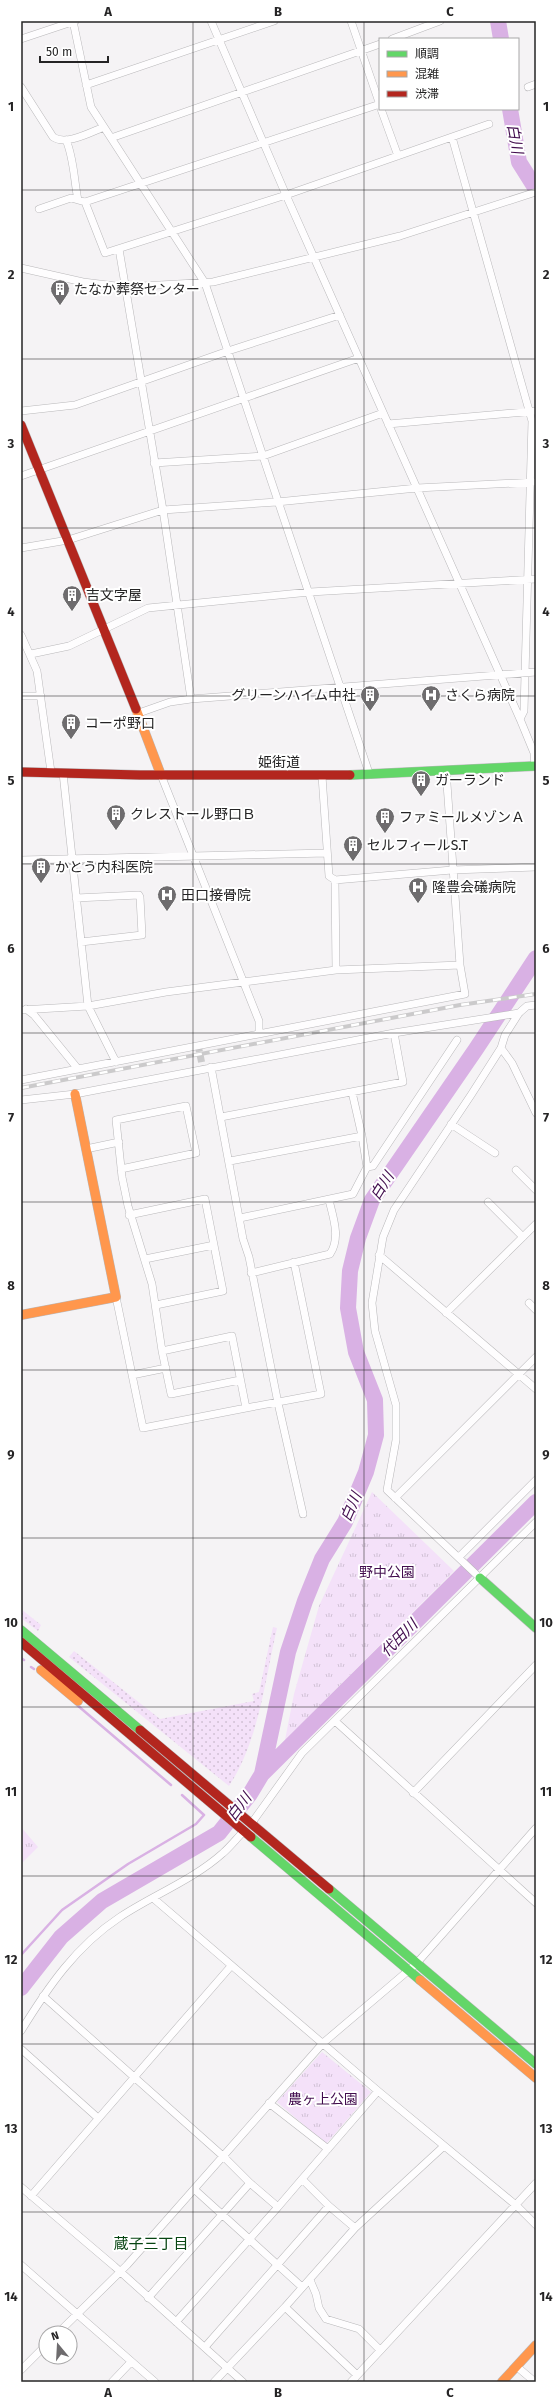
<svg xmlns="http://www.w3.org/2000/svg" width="557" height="2403" font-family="'Fira Sans','Noto Sans JP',sans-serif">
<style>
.grass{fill:url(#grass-dots)}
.park{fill:url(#park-tufts)}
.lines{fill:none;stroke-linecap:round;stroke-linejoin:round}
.stream{stroke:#d9b1e4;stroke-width:2.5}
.river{stroke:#d9b1e4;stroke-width:16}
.street-tunnel{stroke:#cbcacb;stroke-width:7;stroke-dasharray:7 3.5;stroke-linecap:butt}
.street-casing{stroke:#b9b8ba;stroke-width:8}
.fast-casing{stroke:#b9b8ba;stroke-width:10}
.slow-casing{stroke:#b9b8ba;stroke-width:10}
.jam-casing{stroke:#b9b8ba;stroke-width:10}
.street{stroke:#fefdfe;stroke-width:7}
.fast{stroke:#63d668;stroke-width:9}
.slow{stroke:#ff974d;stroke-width:9}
.jam{stroke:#b3261e;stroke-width:9}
.rail-casing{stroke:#cbcacb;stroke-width:4}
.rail{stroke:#fff;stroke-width:2.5;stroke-dasharray:8;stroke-linecap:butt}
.grid{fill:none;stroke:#252425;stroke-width:1;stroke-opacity:0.55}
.labels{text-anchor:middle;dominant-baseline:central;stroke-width:4;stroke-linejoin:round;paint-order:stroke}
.poi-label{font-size:14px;fill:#252425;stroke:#fff;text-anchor:start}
.street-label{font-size:14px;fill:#252425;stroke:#fff}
.park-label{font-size:14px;fill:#420d4e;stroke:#fff}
.water-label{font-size:15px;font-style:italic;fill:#420d4e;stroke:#fff}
.neighbourhood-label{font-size:15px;fill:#074512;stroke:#fff}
.neatline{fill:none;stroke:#252425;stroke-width:1.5}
.grid-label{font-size:13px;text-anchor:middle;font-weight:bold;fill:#252425}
</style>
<defs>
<pattern id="grass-dots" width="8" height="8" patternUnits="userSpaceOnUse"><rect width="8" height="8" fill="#f4e1f9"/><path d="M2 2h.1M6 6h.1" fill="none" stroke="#d1c1d5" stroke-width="1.8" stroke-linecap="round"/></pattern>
<pattern id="park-tufts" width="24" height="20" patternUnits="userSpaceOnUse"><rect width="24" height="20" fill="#f4e1f9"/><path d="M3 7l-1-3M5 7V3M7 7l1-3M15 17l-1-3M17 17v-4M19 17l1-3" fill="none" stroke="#d1c1d5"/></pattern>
</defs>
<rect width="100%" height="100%" fill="#f5f3f5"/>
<!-- grass -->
<path class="grass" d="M21,1609L41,1625L38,1631L21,1618Z
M273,1627L277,1628C265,1680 259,1740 229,1786L69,1657L74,1651L160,1719L254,1701L252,1694L259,1692Z"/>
<!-- park -->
<path class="park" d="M372,1492L454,1571L285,1740L294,1694L319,1606Z
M21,1827L38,1847L21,1864Z
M322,2052L371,2092L326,2144L277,2102Z"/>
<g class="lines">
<!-- stream -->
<path class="stream" d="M21,1658L24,1660
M31,1667L34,1669
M77,1705L171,1785
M21,1955L62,1910L128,1864L196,1824L204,1815L182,1795"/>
<!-- river -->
<path class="river" d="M498,21L501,39
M510,109L519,162L536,189
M262,1774L536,1502
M21,1988L61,1937L102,1901L219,1833L250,1794L262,1774L288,1652L305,1601L322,1559L345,1522L366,1472L376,1435L375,1400L356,1352L348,1308L350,1271L358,1238L372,1200L476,1049L536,958"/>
<!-- street-tunnel -->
<path class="street-tunnel" d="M198,1045L203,1069"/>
<!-- street casing -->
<g class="street-casing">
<path id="street" d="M73,21L91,107L205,283L369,773
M211,21L286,195L520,719L534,753L535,766
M351,21L380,105
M21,39L75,21
M392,39L440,21
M86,85L274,21
M21,87L53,137C66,146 91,132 104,127
M528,87L536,84
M381,109L398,156
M452,137L532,421L524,711L520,719
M111,138L380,44
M66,140C74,158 74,181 78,200L85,202L105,253L286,195L489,124
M85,202L380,104
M39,209L71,198L78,200
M119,249L163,510L191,699
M21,268L83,282L124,287L213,282L400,236L536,192
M21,411L75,405L228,351L340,315
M388,424L536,411
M154,463L263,456L383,413
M21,476L359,358
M21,548L68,540L163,510L277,502L417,488L536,482
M21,635L37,671L51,772
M31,654L69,646L148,608L310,592L536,579
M21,696H41
M136,714L170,702L191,699L536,672
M63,773L88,1006L116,1062
M161,775L259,1021V1033
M322,776L329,876L335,880L452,870L536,867
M21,860L327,853
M335,880L336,970
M76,898L139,895L140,897L142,935L81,942
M26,1009L34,1015L78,1069
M21,1010L88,1006L166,992L336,970L460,965
M501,1048L512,1063L536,1113
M211,1067L243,1239L249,1257L278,1403L303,1514
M21,1080L465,994L460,965L446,770
M21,1100L75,1094L394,1033L519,1013
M221,1117L403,1082L394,1033
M451,1124L495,1153
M86,1149L119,1142
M230,1161L362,1136L352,1092
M367,1167L373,1166L457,1040
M121,1169L196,1153L186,1106L116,1120L122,1177L128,1206L152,1284L162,1351L171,1394L240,1380
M516,1170L536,1190
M488,1202L523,1237
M129,1215L205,1199L223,1291L156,1305
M240,1218L353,1194L367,1167L362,1136
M379,1255L536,1389
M145,1259L214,1245
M251,1273L330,1254C341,1238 333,1217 329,1200
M116,1297L143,1428L246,1408L232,1336L162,1351
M529,1303L536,1310
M446,1313L536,1224
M132,1375L166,1368
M246,1408L321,1394L294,1262
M395,1498L536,1357
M459,1557L536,1480
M480,1578L387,1490L396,1440V1405L375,1331L372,1303L383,1237L394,1210L471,1095L501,1048L505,1035L519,1013L527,1006L536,1005
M335,1721L536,1903
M413,1793L536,1665
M251,1824L302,1753L536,1522
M153,1898L378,2091L517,2206L536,2225
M43,1996L224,2157L250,2183L148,2298
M21,2031C48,1987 76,1946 120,1917C153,1895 193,1880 223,1853C230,1847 237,1838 244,1831
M21,2049L98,2118
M269,2103L328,2149
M302,2179L378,2091
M21,2187L114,2266L243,2382
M194,2189L302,2287
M31,2196L231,1966
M278,2207L302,2179L329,2206
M21,2265L155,2382
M310,2280L316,2294L319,2308L326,2319L359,2329L380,2350
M285,2307L357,2375
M176,2322L278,2207L250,2183
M58,2333L127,2265L323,2043L416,1964L536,1828
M205,2347L329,2206L355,2228
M516,2366L535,2382
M21,2370L46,2345
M112,2382L131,2362
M214,2382L285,2307L355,2228L444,2146
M351,2382L536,2183"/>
</g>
<!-- fast casing -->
<g class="fast-casing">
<path id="fast" d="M350,775L536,766
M480,1578L536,1628
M21,1630L140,1730
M251,1837L420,1980
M329,1889L536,2064"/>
</g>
<!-- slow casing -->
<g class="slow-casing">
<path id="slow" d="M136,709L161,775
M21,1315L116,1297L75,1094
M41,1670L78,1701
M420,1980L536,2078
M502,2382L536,2345"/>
</g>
<!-- jam casing -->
<g class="jam-casing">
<path id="jam" d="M21,425L136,709
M21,772L140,775H350
M21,1642L251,1837
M140,1730L329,1889"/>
</g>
<!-- street -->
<use href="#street" class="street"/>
<!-- fast -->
<use href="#fast" class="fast"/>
<!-- slow -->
<use href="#slow" class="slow"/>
<!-- jam -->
<use href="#jam" class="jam"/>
<!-- rail casing -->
<g class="rail-casing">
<path id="rail" d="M21,1088L460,1005L536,994"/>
</g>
<!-- rail -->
<use href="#rail" class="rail"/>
</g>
<!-- grid -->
<path class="grid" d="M193,21V2382M364,21V2382M21,190H536M21,359H536M21,528H536M21,696H536M21,864H536M21,1033H536M21,1202H536M21,1370H536M21,1538H536M21,1707H536M21,1876H536M21,2044H536M21,2212H536"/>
<!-- icons -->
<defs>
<g id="building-pin" transform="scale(1)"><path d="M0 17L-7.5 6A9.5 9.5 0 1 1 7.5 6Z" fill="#6e6c6e" stroke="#fff"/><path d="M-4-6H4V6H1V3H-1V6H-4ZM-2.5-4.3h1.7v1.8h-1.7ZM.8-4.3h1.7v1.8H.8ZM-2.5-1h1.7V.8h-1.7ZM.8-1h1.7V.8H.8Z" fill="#fff"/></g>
<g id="hospital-pin" transform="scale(1)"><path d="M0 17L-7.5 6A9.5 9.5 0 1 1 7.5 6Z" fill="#6e6c6e" stroke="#fff"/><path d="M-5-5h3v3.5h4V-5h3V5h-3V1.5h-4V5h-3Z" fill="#fff"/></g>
</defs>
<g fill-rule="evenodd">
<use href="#building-pin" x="60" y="289"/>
<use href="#building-pin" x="72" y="595"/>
<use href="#building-pin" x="370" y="695"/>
<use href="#hospital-pin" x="431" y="695"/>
<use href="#building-pin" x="71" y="723"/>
<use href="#building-pin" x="421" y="780"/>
<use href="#building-pin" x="116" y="814"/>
<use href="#building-pin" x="385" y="817"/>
<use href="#building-pin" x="353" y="845"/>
<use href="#building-pin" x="41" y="867"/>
<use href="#hospital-pin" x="418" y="887"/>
<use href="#hospital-pin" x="167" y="895"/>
</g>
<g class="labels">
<!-- poi labels -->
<g class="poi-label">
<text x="74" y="289">たなか葬祭センター</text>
<text x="86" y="595">吉文字屋</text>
<text x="356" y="695" text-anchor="end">グリーンハイム中社</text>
<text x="445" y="695">さくら病院</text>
<text x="85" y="723">コーポ野口</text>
<text x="435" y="780">ガーランド</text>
<text x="130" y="814">クレストール野口Ｂ</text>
<text x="399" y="817">ファミールメゾンＡ</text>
<text x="367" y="845">セルフィールS.T</text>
<text x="55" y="867">かとう内科医院</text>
<text x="432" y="887">隆豊会礒病院</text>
<text x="181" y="895">田口接骨院</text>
</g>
<!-- street labels -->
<g class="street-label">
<text x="279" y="762">姫街道</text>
</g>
<!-- park labels -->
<g class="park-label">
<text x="387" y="1572">野中公園</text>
<text x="323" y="2099">農ヶ上公園</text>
</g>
<!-- water labels -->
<g class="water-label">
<text transform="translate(515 139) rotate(80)">白川</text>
<text transform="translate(382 1186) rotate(-58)">白川</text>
<text transform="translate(351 1507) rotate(-66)">白川</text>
<text transform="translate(399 1638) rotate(-45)">代田川</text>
<text transform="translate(239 1807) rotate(-53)">白川</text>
</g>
<!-- neighbourhood labels -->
<g class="neighbourhood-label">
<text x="151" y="2244">蔵子三丁目</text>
</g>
</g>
<!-- border -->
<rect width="557" height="2403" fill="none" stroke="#ffffff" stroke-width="44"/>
<!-- legend -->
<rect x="379" y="38" width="140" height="72" fill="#ffffff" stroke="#a8a7a8"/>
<rect x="387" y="51" width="20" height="6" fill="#63d668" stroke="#a8a7a8"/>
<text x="415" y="58" font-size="12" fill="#252425">順調</text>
<rect x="387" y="71" width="20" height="6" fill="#ff974d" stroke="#a8a7a8"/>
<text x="415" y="78" font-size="12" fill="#252425">混雑</text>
<rect x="387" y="91" width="20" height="6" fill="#b3261e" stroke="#a8a7a8"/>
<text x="415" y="98" font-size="12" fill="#252425">渋滞</text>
<!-- north arrow -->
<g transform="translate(58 2345) rotate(342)"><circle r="19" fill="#ffffff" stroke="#a8a7a8"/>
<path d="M0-3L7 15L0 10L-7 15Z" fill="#6e6c6e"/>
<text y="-6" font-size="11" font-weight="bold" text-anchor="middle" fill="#252425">N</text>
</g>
<!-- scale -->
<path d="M40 56v6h68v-6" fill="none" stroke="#252425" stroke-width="2"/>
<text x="46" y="56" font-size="12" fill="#252425" stroke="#ffffff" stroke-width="3" paint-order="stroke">50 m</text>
<rect x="22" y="22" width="513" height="2359" class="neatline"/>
<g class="grid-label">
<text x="108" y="16">A</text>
<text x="278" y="16">B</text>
<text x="450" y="16">C</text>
<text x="11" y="111">1</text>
<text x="546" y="111">1</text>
<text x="11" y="279">2</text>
<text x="546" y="279">2</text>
<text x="11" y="448">3</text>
<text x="546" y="448">3</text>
<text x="11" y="616">4</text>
<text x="546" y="616">4</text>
<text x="11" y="785">5</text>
<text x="546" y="785">5</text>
<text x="11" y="953">6</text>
<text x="546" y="953">6</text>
<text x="11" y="1122">7</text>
<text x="546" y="1122">7</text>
<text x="11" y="1290">8</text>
<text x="546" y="1290">8</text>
<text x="11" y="1459">9</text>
<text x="546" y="1459">9</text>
<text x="11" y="1627">10</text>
<text x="546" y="1627">10</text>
<text x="11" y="1796">11</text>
<text x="546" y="1796">11</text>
<text x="11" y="1964">12</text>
<text x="546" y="1964">12</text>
<text x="11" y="2133">13</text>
<text x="546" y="2133">13</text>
<text x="11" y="2301">14</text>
<text x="546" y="2301">14</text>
<text x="108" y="2397">A</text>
<text x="278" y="2397">B</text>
<text x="450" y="2397">C</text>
</g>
</svg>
